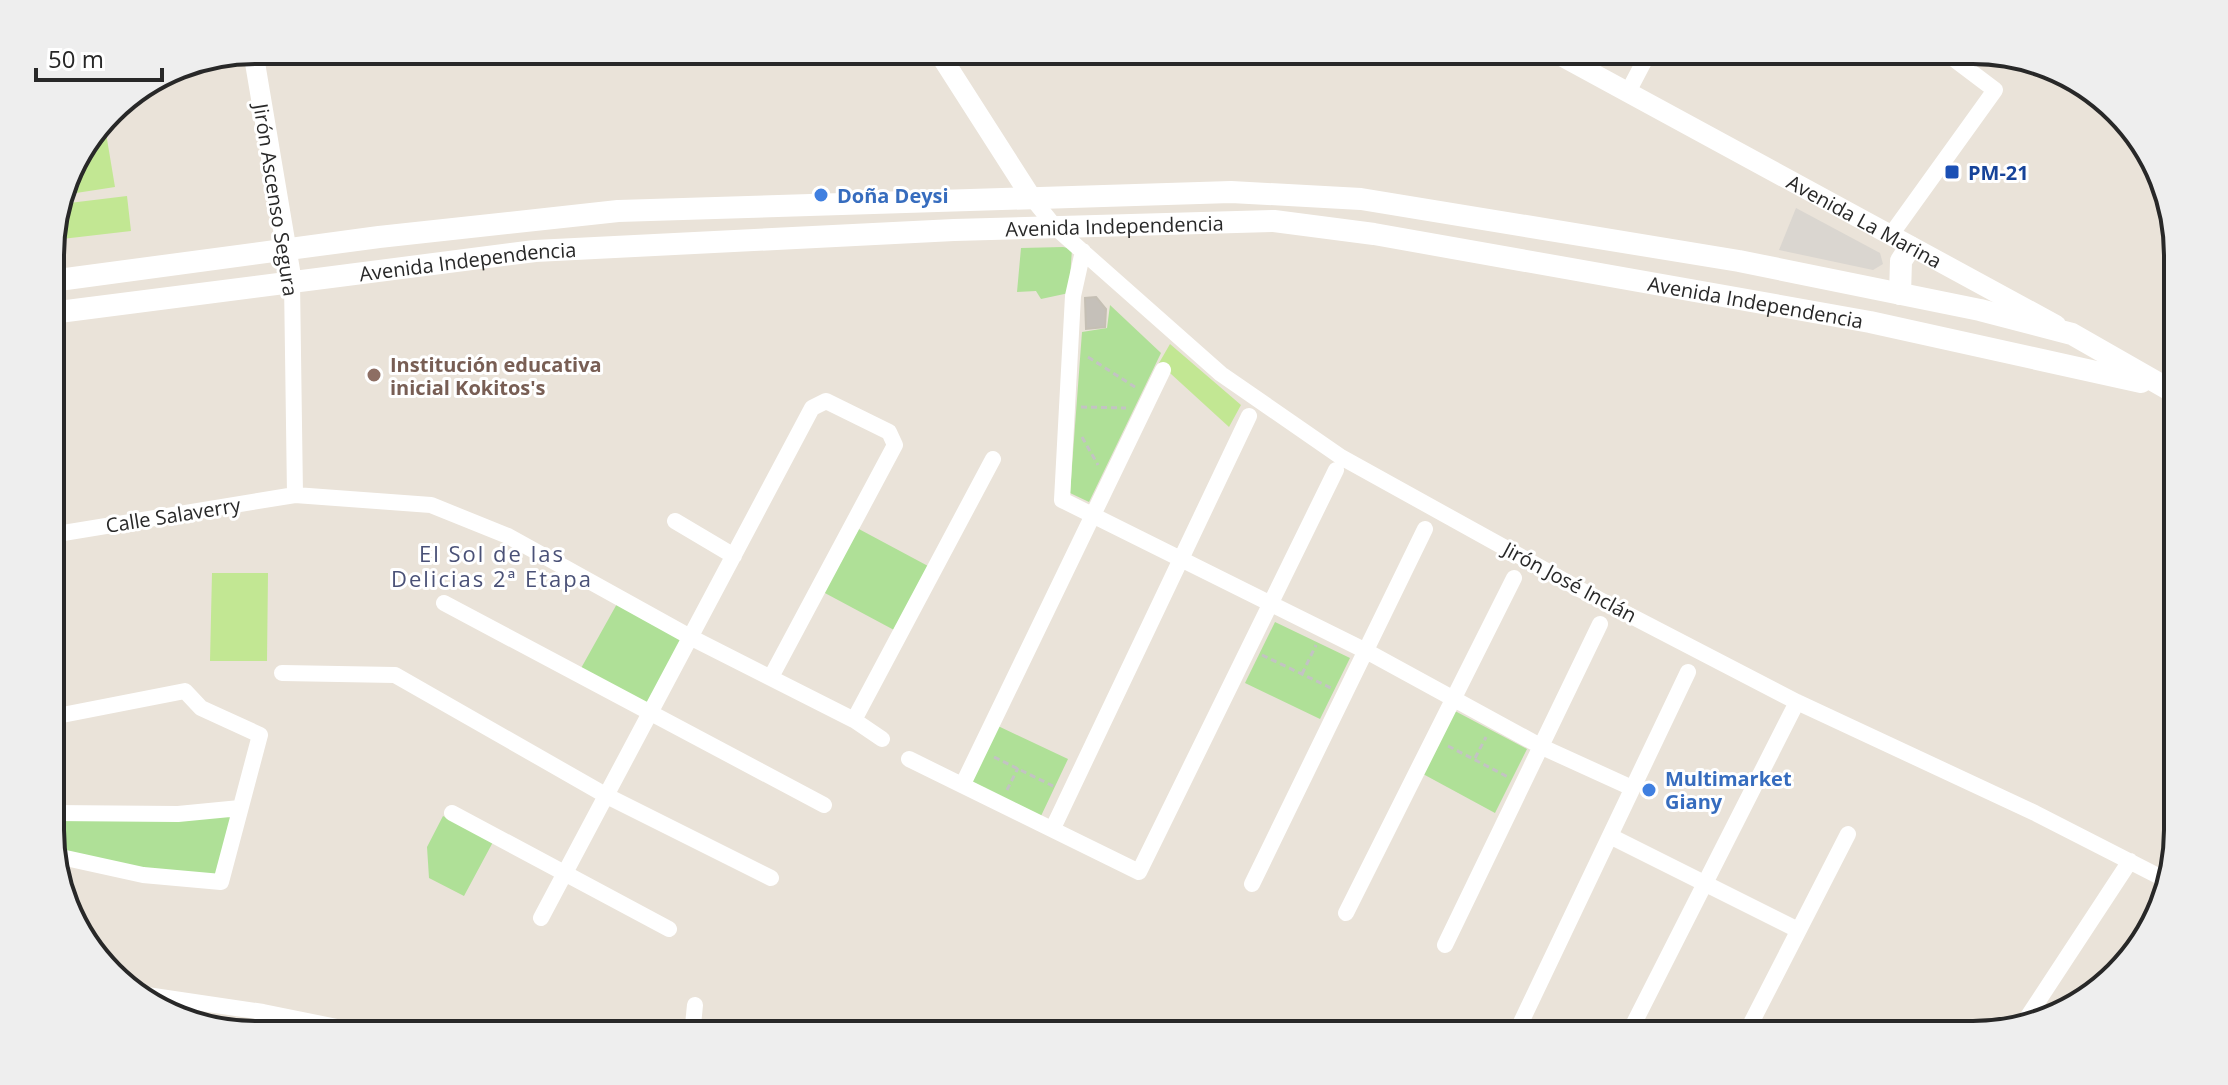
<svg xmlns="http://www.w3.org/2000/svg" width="2228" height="1085" font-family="'Open Sans',sans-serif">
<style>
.green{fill:#afe097}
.pitch{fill:#c2e793}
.plaza{fill:#dad6d0}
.building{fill:#c5c0b9;stroke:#c5bfb4;stroke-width:2}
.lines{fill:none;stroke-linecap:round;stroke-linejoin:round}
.path{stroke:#c3c3c3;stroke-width:3;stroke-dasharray:6 4;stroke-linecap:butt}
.minor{stroke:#fff;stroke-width:16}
.tertiary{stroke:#fff;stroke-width:20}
.secondary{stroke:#fff;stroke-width:22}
.transit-dot{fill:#1a4fb4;stroke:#fff;stroke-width:3}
.shop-dot{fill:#3f7fe0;stroke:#fff;stroke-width:3}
.education-dot{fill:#8d6e63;stroke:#fff;stroke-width:3}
.labels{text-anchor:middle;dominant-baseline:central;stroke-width:6;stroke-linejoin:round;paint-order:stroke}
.transit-label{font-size:20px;font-weight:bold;fill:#164399;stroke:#fff;text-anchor:start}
.shop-label{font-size:20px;font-weight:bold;fill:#366cbe;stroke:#fff;text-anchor:start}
.street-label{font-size:20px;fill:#282828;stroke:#fff}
.education-label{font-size:20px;font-weight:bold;fill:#785e54;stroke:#fff;text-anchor:start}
.neighbourhood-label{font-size:22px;letter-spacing:2px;fill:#4a5177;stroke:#fff}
.rim{fill:none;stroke:#282828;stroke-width:4}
</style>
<rect width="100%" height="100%" fill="#eae3d9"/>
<!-- green -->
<path class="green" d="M1063,247L1072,249L1069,293L1041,299L1036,291L1017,292L1021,248Z
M1110,305L1161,353L1089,502L1070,493L1082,332L1107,328Z
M857,528L928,566L894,630L823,592Z
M618,602L685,639L647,706L580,670Z
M1275,622L1350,658L1320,719L1245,683Z
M1455,711L1527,749L1495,813L1423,774Z
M998,726L1068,759L1041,816L969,781Z
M240,808L221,882L52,855V812Z
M443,816L493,842L464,896L429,878L427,847Z"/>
<!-- pitch -->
<path class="pitch" d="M104,121L115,187L63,195L71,164Z
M127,196L131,231L62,239L61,204Z
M1170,344L1241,405L1229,427L1159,363Z
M212,573H268L267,661H210Z"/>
<!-- plaza -->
<path class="plaza" d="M1796,208L1880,253L1883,264L1873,270L1779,250Z"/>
<!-- building -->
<path class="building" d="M1096,297L1106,309L1105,327L1086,329L1085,298Z"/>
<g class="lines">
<!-- path -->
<path class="path" d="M1088,357L1135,387
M1081,407L1126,408
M1082,437L1098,465
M1262,655L1331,688
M1302,674L1316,645
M1448,746L1508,777
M994,757L1055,787
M1475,758L1486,737
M1007,790L1018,768"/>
<!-- minor -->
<path class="minor" d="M1628,92L1650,50
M1031,197L1056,228L1221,374L1341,457L1581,590L1797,702L2035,813L2166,880
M1890,236L1995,90L1942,50
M1083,251L1073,296L1062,500L1368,652L1542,747L1632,788
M292,282L295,495
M675,521L734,556
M51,535L295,495L431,505L508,536L692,638L854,720L882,739
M444,603L824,805
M282,673L395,675L607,796L771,878
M52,717L185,691L201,708L260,735L221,882L143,875L52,855
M854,720L993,459
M909,759L1139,872L1336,470
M963,784L1163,370
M52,813L178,814L240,808
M452,813L669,929
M1053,828L1249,416
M1610,836L1798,930
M1252,884L1425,529
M1346,913L1514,578
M541,918L812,408L826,401L889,432L895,445L771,677
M1445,945L1600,624
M140,994L263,1012L376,1035
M2025,1021L2130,861
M692,1035L695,1005
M1515,1035L1688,672
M1628,1035L1797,702
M1745,1035L1848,834"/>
<!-- tertiary -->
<g class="tertiary">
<path d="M937,50L1031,197"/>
<path id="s1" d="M1550,50L2056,325"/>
<path d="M253,51L292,282"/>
</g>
<!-- secondary -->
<g class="secondary">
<path d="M51,281L379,237L618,211L1231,192L1361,199L1739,261L1980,310L2072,334L2177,394"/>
<path d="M1900,294L1901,261L1910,247"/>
<path id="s2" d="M51,313L535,251L954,230L1274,221L1374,234L1870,322L2141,382"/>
</g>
</g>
<!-- markers -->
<rect class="transit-dot" x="1944" y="164" width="16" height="16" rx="4"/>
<g class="shop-dot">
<circle cx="821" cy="195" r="8"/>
<circle cx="1649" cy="790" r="8"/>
</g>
<circle class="education-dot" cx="374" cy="375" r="8"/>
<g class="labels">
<!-- transit labels -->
<g class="transit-label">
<text x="1968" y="172">PM-21</text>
</g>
<!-- shop labels -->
<g class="shop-label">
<text x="837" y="195">Doña Deysi</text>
<text x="1665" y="778">Multimarket<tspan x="1665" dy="23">Giany</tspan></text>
</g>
<!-- street labels -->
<g class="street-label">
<text transform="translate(276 200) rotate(81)">Jirón Ascenso Segura</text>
<text stroke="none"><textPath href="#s1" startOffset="358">Avenida La Marina</textPath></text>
<text stroke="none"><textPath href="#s2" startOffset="1068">Avenida Independencia</textPath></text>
<text stroke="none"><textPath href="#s2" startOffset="420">Avenida Independencia</textPath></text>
<text stroke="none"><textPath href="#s2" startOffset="1716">Avenida Independencia</textPath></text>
<text transform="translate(173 515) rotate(-9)">Calle Salaverry</text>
<text transform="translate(1570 582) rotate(28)">Jirón José Inclán</text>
</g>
<!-- education labels -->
<g class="education-label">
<text x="390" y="364">Institución educativa<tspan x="390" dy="23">inicial Kokitos's</tspan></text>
</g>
<!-- neighbourhood labels -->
<g class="neighbourhood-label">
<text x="492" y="553">El Sol de las<tspan x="492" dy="25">Delicias 2ª Etapa</tspan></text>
</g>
</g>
<!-- crop -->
<path d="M0 0H2228V1085H0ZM255 64H1973A191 191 0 0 1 2164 255V830A191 191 0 0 1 1973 1021H255A191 191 0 0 1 64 830V255A191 191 0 0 1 255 64Z" fill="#eee" fill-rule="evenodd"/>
<path class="rim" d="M255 64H1973A191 191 0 0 1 2164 255V830A191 191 0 0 1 1973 1021H255A191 191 0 0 1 64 830V255A191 191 0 0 1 255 64Z"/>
<!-- scale -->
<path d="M36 68v12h126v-12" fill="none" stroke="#282828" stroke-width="4"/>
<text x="48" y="68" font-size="24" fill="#282828" stroke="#ffffff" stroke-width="6" paint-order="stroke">50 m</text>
</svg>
